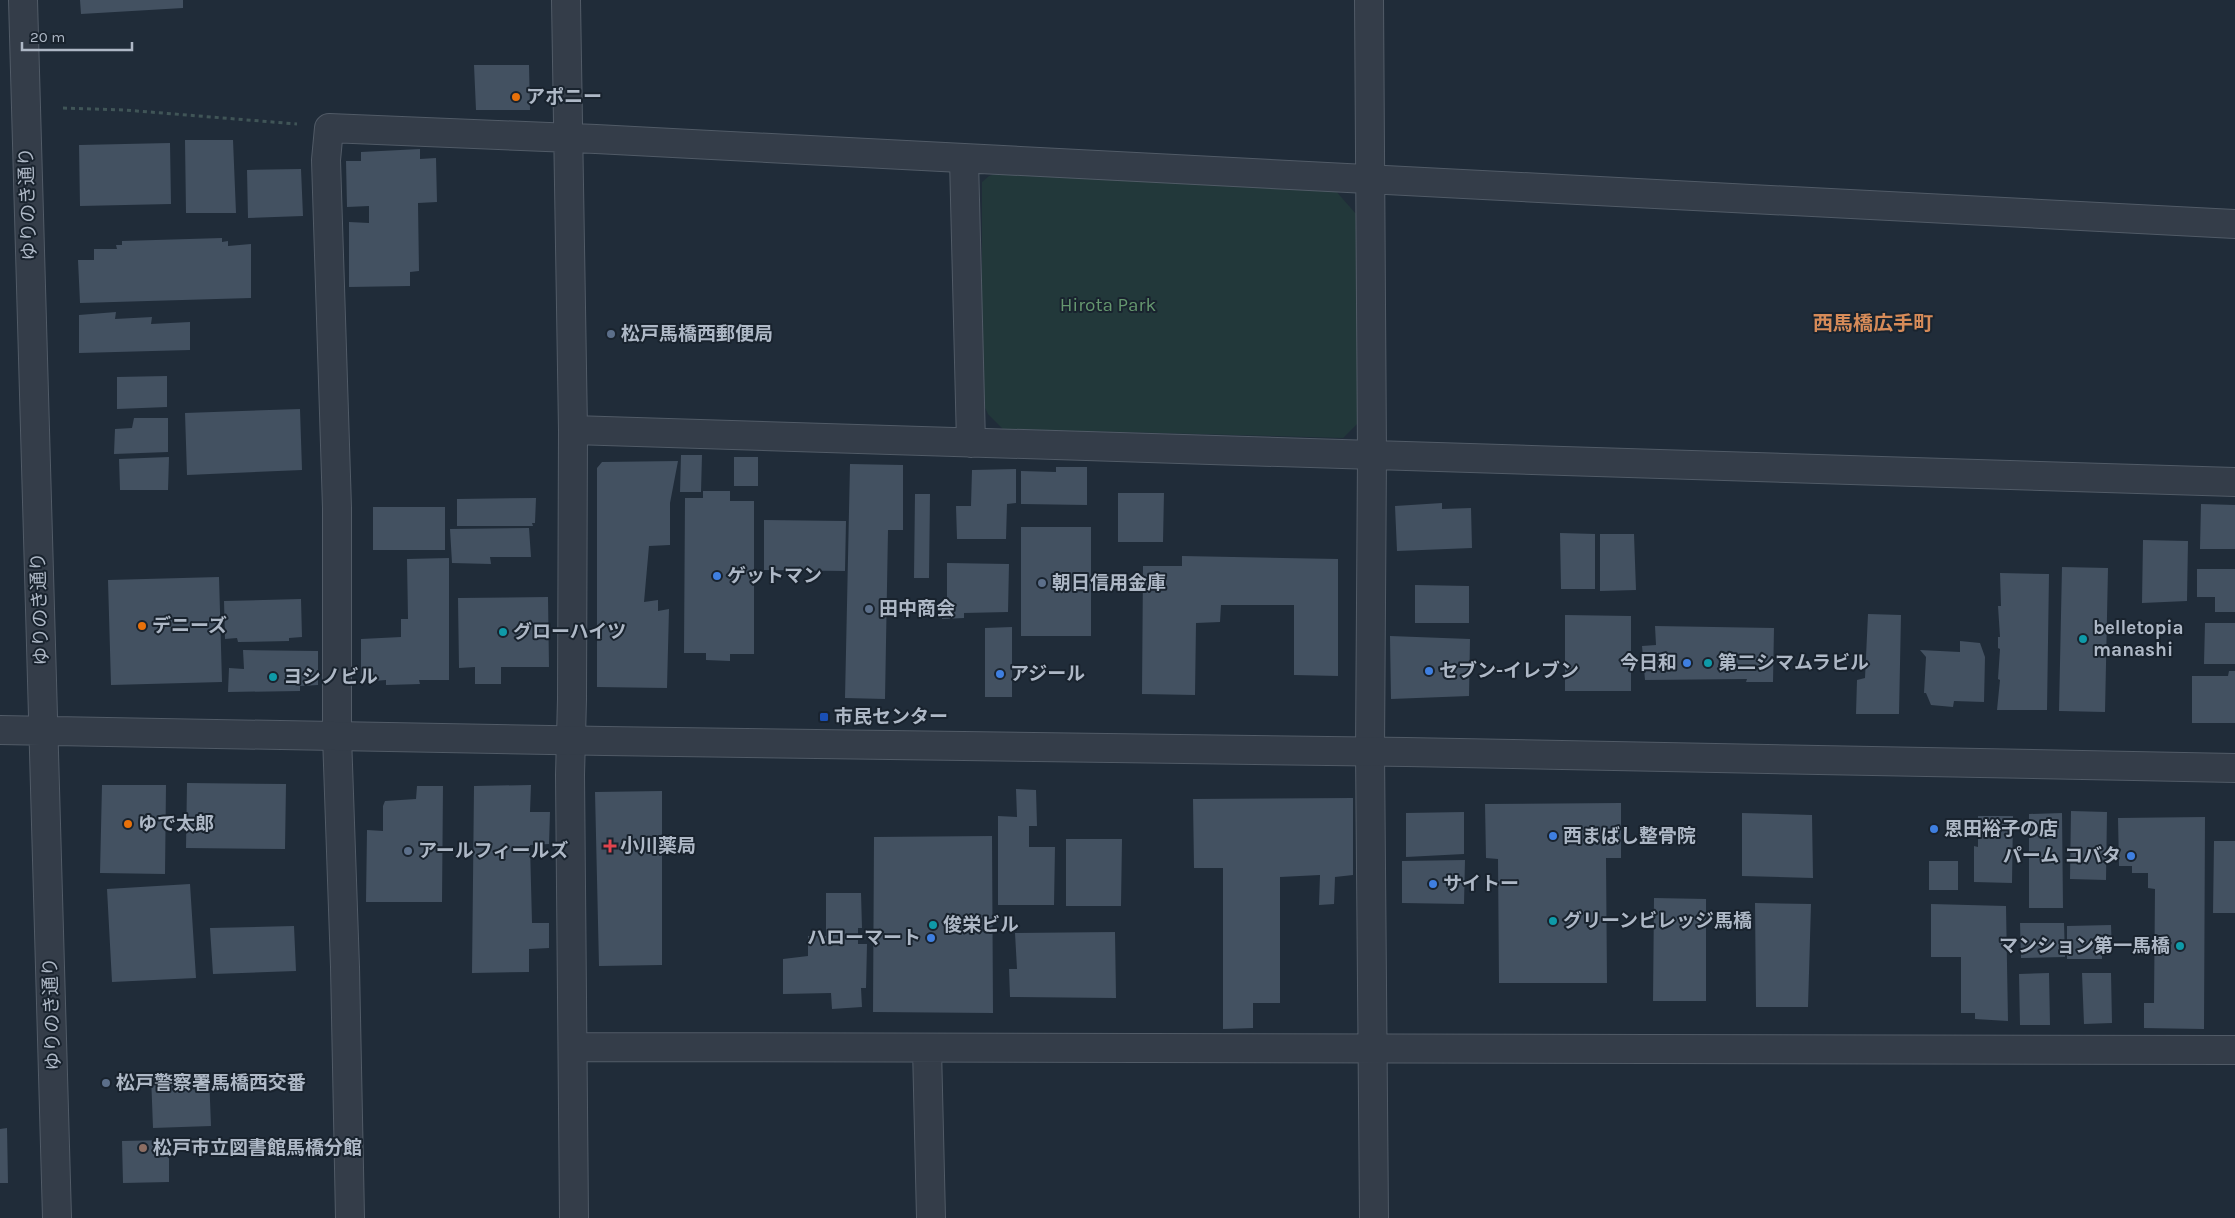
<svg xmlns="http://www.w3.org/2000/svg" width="2235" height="1218" font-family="Karla,'Noto Sans JP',sans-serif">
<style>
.green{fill:#22383a}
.building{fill:#435161}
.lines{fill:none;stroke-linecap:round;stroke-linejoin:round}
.minor-casing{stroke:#515b67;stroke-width:30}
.tertiary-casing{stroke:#515b67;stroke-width:30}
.path{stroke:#405557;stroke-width:3;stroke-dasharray:4 4;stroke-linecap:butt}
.minor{stroke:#343d49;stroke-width:28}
.tertiary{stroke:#343d49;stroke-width:28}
.food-dot{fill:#e8710a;stroke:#19232e;stroke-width:2}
.service-dot{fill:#5c6f8a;stroke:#19232e;stroke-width:2}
.shop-dot{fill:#3f7fe0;stroke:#19232e;stroke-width:2}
.culture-dot{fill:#0f9aa8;stroke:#19232e;stroke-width:2}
.transit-dot{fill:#1a4fb4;stroke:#19232e;stroke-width:2}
.health-dot{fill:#e0444e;stroke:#19232e;stroke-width:2}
.education-dot{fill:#8d6e63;stroke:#19232e;stroke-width:2}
.labels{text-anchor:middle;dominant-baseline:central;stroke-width:4;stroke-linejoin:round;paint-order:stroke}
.poi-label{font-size:19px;font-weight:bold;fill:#aeb8c6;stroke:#19232e;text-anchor:start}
.street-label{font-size:19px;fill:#aeb8c6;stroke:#19232e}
.park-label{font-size:19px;fill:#65976f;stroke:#19232e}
.neighbourhood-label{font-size:20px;font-weight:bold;fill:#d68b59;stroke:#19232e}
</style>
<rect width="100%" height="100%" fill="#202c39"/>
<!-- green -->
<path class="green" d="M1001,172L1334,189L1357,215L1358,423L1343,438L1003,429L988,414L982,401V182L989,176Z"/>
<!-- building -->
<path class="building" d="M80,0H183V8L81,14Z
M474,65H529L530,110H476Z
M185,140H233L236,213H186Z
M170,143L171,204L80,206L79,145Z
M420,149V159L436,158L437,202L418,203L419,271L410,272V286L349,287V222L369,223V206L347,207L346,161H361V152Z
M301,169L303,216L248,218L247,170Z
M222,238V242L228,241V246L251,244V298L80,303L78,260H94V249H117L116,245H122V241Z
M116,312L115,319L152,317L151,324L190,322V350L79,353V315Z
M167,376V407L117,409V377Z
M300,409L302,470L187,475L185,413Z
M134,418H168V452L114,454L115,429L132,428Z
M681,455H702L701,492H680Z
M169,457L168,490H120L119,459Z
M734,457H758V486H734Z
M678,461L670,503V545L649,546L644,602L658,600V611L669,609L667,688L597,687V468L602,462Z
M850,464L903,465V530H888L885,699L845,698Z
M1056,467H1087V505L1021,504V471L1056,472Z
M1016,469V503L1007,504L1006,539H957L956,506H971L972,470Z
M703,491H730V501H754V654H730V661L706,660V653H684L685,498H703Z
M1118,493H1164L1163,542H1118Z
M915,494H930L929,578H914Z
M536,498L535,523H532L533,526H457V499Z
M1442,503V509L1471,508L1472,548L1397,551L1395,506Z
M2201,504L2235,505V549H2200Z
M373,507H445V550H373Z
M764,520L846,521L845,571L764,570Z
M1021,527H1091V636H1021Z
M529,528L531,557H490L491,564L452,563L450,529Z
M1560,533L1595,534V589H1561Z
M1600,534H1634L1636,590L1600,591Z
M2143,540L2188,541L2187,601L2142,603Z
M1182,556L1338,559V676L1294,675V605H1221L1220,622L1196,623L1195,695L1142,694L1143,566H1182Z
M449,558V680H419L420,684L386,685V680L361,682V639L401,637V619H408L407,559Z
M947,563L1009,564L1008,612L964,613V618L942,619V604L947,603Z
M2062,567L2108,568L2105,712L2059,711Z
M2197,569H2235V612H2215V597H2197Z
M2000,573L2049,574L2047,710H1997L2000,680L1998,679L2000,649L1998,648V637H2000L1998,606H2001Z
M219,577L222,682L111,685L108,580Z
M1415,585L1469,586V623H1415Z
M548,597L549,667H501V684H475V667L459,668L458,598Z
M301,599L302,637L289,638V641L238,642L237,638L225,639L224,601Z
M1868,614L1901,615L1899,714H1856L1857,680L1865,678Z
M1565,615L1631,616V691H1565Z
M2205,623H2235V664H2204Z
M1655,626L1774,628L1773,682H1746L1747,679L1645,680L1642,646L1656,645Z
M1012,627V697H985V628Z
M1390,636L1470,639L1469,696L1391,699Z
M1960,641L1980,643L1985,657L1984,702L1954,701L1953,707L1931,705L1926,693H1924L1926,657L1920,650L1960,652Z
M243,650L318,651V685L300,686V691L228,692L229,668L244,669Z
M2229,671H2235V723H2192V676H2228Z
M187,783L286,784L285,849L186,848Z
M102,785H166L165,874L100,873Z
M531,785L530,812H550L549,844L530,845L532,923H549V948L529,949V972L472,973L474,786Z
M417,786H443L442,902H366L367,830L383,831V806L385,801L416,799Z
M1016,789L1036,790L1037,826H1029V847H1055L1054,905H998V816L1017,817Z
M662,791V965L599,966L595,792Z
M1353,798V875L1335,877L1334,904L1319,905L1320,875L1280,877V1003H1253V1028L1223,1029V868H1194L1193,799Z
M1621,803V858H1606L1607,983H1499L1498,859L1486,858L1485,804Z
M2071,811L2107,812L2106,880L2070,879Z
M1464,812V854L1406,857V813Z
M1742,813L1812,815L1813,878L1742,876Z
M2062,813L2063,908H2029V814Z
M1978,816H2013L2012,883L1974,882V846L1978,847Z
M2205,817L2204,1029L2144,1028V1003H2154L2155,889L2148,888V873H2132V866H2119L2118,818Z
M992,836L993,1013L873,1012L874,837Z
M1066,839H1122L1121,906H1066Z
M2214,841H2235V913H2213Z
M1465,860L1464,904L1402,903V861Z
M1929,861H1958V890H1929Z
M190,884L196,978L112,982L107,889Z
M826,893H861L862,928H858V944H867L866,988H861L862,1007L832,1009L831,993L783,994V959L808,956V936H826Z
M1654,898L1706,899V1001H1653Z
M1755,903L1811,904L1808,1007H1756Z
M1931,904L2006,906L2008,1021L1975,1019V1013H1961V957H1931Z
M2020,923H2064L2065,957L2021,958Z
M2111,925L2112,953L2102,954V959H2067V926Z
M294,926L296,971L213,974L210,928Z
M1115,932L1116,998L1010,997L1009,969H1017L1015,933Z
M2049,973L2050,1025H2020L2019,974Z
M2082,973H2111L2112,1023L2084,1024Z
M209,1074L211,1126L153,1128L151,1075Z
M7,1128L8,1183H0V1129Z
M169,1140V1182L123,1183L122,1141Z"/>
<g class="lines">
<!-- minor casing -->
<g class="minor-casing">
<path id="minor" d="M566,0L573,430L572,699L570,775L574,1218
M1369,0L1372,455L1370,751L1374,1218
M964,159L971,443
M573,430L2235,482
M573,1047L2235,1050
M927,1048L931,1218
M350,1218L345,967L337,736V508L326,160L329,128L596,139L2235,224"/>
</g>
<!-- tertiary casing -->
<g class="tertiary-casing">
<path id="tertiary" d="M23,0L57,1218
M0,730L605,741L1406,752L2235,768"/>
</g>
<!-- path -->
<path class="path" d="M63,108L125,110L297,124"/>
<!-- minor -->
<use href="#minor" class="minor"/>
<!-- tertiary -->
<use href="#tertiary" class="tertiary"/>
</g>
<!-- markers -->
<g class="food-dot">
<circle cx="516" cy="97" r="5"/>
<circle cx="142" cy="626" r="5"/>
<circle cx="128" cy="824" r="5"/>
</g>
<g class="service-dot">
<circle cx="611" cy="334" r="5"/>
<circle cx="1042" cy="583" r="5"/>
<circle cx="869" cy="609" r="5"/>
<circle cx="408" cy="851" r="5"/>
<circle cx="106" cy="1083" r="5"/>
</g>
<g class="shop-dot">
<circle cx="717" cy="576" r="5"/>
<circle cx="1687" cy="663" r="5"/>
<circle cx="1429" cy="671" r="5"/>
<circle cx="1000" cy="674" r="5"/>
<circle cx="1934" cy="829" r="5"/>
<circle cx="1553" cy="836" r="5"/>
<circle cx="2131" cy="856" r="5"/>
<circle cx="1433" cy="884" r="5"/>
<circle cx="931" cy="938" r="5"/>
</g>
<g class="culture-dot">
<circle cx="503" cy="632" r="5"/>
<circle cx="2083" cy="639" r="5"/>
<circle cx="1708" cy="663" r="5"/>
<circle cx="273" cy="677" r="5"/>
<circle cx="1553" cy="921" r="5"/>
<circle cx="933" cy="925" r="5"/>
<circle cx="2180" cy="946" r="5"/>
</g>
<rect class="transit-dot" x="819" y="712" width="10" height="10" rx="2.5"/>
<path class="health-dot" d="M607.5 838.5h5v5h5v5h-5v5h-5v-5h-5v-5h5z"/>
<circle class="education-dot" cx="143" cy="1148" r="5"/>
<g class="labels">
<!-- poi labels -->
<g class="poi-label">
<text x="526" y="97">アポニー</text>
<text x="621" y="334">松戸馬橋西郵便局</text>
<text x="727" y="576">ゲットマン</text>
<text x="1052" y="583">朝日信用金庫</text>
<text x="879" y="609">田中商会</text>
<text x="152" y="626">デニーズ</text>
<text x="2093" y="628">belletopia<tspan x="2093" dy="22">manashi</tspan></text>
<text x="513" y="632">グローハイツ</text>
<text x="1677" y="663" text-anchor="end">今日和</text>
<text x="1718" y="663">第二シマムラビル</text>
<text x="1439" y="671">セブン-イレブン</text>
<text x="1010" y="674">アジール</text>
<text x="283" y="677">ヨシノビル</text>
<text x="834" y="717">市民センター</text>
<text x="138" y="824">ゆで太郎</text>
<text x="1944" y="829">恩田裕子の店</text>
<text x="1563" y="836">西まばし整骨院</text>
<text x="620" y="846">小川薬局</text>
<text x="418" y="851">アールフィールズ</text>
<text x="2121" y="856" text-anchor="end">パーム コバタ</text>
<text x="1443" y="884">サイトー</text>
<text x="1563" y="921">グリーンビレッジ馬橋</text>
<text x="943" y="925">俊栄ビル</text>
<text x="921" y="938" text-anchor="end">ハローマート</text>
<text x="2170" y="946" text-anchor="end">マンション第一馬橋</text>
<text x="116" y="1083">松戸警察署馬橋西交番</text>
<text x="153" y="1148">松戸市立図書館馬橋分館</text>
</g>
<!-- street labels -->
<g class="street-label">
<text transform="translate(28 204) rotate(-92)">ゆりのき通り</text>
<text transform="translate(40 609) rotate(-92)">ゆりのき通り</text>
<text transform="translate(52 1014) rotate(-92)">ゆりのき通り</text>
</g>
<!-- park labels -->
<g class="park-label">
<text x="1108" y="305">Hirota Park</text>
</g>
<!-- neighbourhood labels -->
<g class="neighbourhood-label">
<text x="1873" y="323">西馬橋広手町</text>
</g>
</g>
<!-- scale -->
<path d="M22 42v8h110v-8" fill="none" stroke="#aeb8c6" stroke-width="2.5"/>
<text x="30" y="42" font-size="15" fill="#aeb8c6" stroke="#19232e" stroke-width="4" paint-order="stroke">20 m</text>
</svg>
